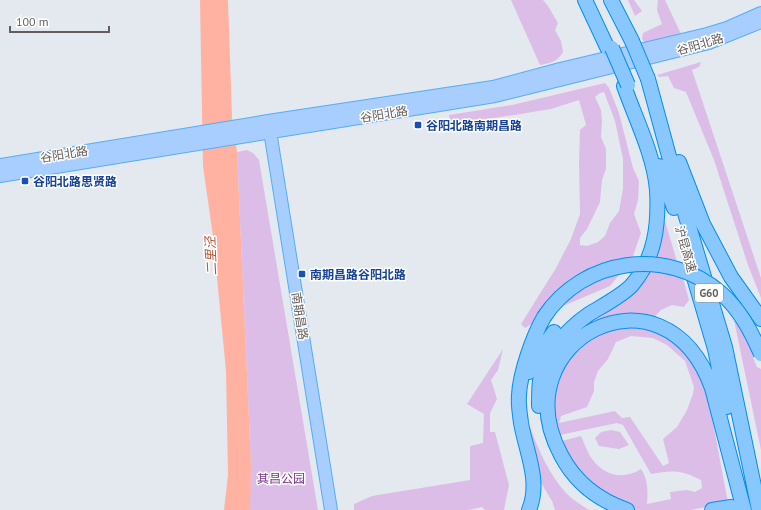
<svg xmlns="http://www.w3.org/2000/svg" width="761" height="510" font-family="'PT Sans','Noto Sans SC',sans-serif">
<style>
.green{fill:#dcbde8;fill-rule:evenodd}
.water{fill:#ffb1a2}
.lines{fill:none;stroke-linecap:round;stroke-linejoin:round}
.major-casing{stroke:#51aef9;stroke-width:14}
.highway-casing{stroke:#008ef1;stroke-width:16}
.major{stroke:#a7ceff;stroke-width:12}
.highway{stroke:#89c8ff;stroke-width:14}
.highway-bridge-casing{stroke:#008ef1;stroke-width:16;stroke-linecap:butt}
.highway-bridge{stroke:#89c8ff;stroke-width:14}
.transit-dot{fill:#1a4fb4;stroke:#fff;stroke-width:1.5}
.labels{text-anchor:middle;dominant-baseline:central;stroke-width:3;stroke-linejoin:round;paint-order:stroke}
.shield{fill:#fff;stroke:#928e8c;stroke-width:1}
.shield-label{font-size:11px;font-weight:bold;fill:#645d5b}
.street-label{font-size:12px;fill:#645d5b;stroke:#fff}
.transit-label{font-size:12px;font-weight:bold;fill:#164399;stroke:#fff;text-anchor:start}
.park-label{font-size:12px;fill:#78328c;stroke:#fff}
.water-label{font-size:13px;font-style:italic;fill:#b7573a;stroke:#fff}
</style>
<rect width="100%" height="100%" fill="#e3e9ef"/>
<!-- green -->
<path class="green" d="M511,0H543L548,6L558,23L555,30L561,41L563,52C558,61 551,63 540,65Z
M628,0H634L642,11L635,16Z
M658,0H665L681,34L648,48L642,39L643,33L662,24L657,10Z
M701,62L699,67L692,70L761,278V298L748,265L714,160L686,92L674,88L668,76L659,77L657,75Z
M605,83L609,88L619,113L633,168L639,181L638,200L634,214L641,233L632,259L610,286L556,309L525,328L521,324L556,268L571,239L580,214L579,162L580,130L586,125L579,100L551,109L451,125L449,115L512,105ZM604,92L615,121L623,159V189L619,211L610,223L605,236L598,242L587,246L580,245V238L587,229L600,202L602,180L606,169V149L601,137L602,121L601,110L595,97L600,93Z
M247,150L253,153L259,160L318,510H249L251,465L237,152Z
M661,221H665L678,265L652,260Z
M645,271L664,272L683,278L689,300L684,307L672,305L661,310L652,319L576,336L557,348Z
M734,320C747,332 750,351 757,367L761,369V450Z
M636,325L671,338L690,353L708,396L728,503L690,510H632L582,480L558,442L581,436C584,442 586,449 590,456C602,475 622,481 641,469C648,479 648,492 647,504L671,499L670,492L687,490L695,492L702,488L701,480C681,470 673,470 651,474L623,425L617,423L555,436L550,410L562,364L592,333ZM631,336L653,338L667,345L685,361L694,387L693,394L687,410L677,427L663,439L669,463L663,466L630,417L622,418L615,411L559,423L561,416L587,407L594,391V382L598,371L608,359L616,342Z
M503,349L498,370L491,380L497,399L490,413V432H495L509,485L504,510H485L482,507L468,510H354V504L372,496L470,480V446L483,443L484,414L467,404Z
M530,427C539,451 549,474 566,493C573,500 581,505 589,510H555L552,501L541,483L536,459L525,428Z
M611,430L620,432L629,445L619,449L599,446L595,438L601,432Z"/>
<!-- water -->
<path class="water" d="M200,0H228L232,117L237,152L251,465L250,510H224L228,475L226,371L213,236L203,166Z"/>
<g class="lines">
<!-- major casing -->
<g class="major-casing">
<path id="major" d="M269,125L331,510
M0,165L268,121L493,87L560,69L707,34L727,28L761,13
M0,176L495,96L709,43L761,22"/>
</g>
<!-- highway casing -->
<g class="highway-casing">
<path id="highway" d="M585,0L608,49
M611,0L632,41
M648,79L679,193L725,347L759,510
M679,162L703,224L731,277L761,319
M659,166L674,208
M693,274L715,349L727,407
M529,372L545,344L554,332
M539,406C539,398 539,389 540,381C546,353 566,330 589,314C602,306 622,296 632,285C655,258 659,225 657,190C654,155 636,120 624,86
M529,510C541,481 526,452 521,423C520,414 518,404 519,395C520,373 533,336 544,317
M627,510C598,500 575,482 561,455C500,341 664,255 712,388L744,510
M712,510L731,507"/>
</g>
<!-- major -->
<use href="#major" class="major"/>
<!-- highway -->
<use href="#highway" class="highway"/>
<!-- highway-bridge casing -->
<g class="highway-bridge-casing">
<path id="highway-bridge" d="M632,41L648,79
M612,48L628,85
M544,317C583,258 667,246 721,293C740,310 751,331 761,354"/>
</g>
<!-- highway-bridge -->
<use href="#highway-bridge" class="highway-bridge"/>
</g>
<!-- markers -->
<g class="transit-dot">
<rect x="414" y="121" width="8" height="8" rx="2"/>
<rect x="21" y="177" width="8" height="8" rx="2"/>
<rect x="298" y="270" width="8" height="8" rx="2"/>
</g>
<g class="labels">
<!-- shield labels -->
<rect class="shield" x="695" y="284" width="28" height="18" rx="3"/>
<g class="shield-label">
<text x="709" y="293">G60</text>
</g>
<!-- street labels -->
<g class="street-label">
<text transform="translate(700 44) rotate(-16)">谷阳北路</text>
<text transform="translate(384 114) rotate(-9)">谷阳北路</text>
<text transform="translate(64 154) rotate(-9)">谷阳北路</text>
<text transform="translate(686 249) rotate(74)">沪昆高速</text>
<text transform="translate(300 316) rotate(81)">南期昌路</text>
</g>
<!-- transit labels -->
<g class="transit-label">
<text x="426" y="125">谷阳北路南期昌路</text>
<text x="33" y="181">谷阳北路思贤路</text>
<text x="310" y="274">南期昌路谷阳北路</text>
</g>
<!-- park labels -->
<g class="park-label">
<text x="281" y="478">其昌公园</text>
</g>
<!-- water labels -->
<g class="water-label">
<text transform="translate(211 256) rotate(-93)">二里泾</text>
</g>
</g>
<!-- scale -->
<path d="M10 26v6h99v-6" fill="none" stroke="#645d5b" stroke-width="2"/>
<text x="16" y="26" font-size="12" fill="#645d5b" stroke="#ffffff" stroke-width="3" paint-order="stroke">100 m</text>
</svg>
